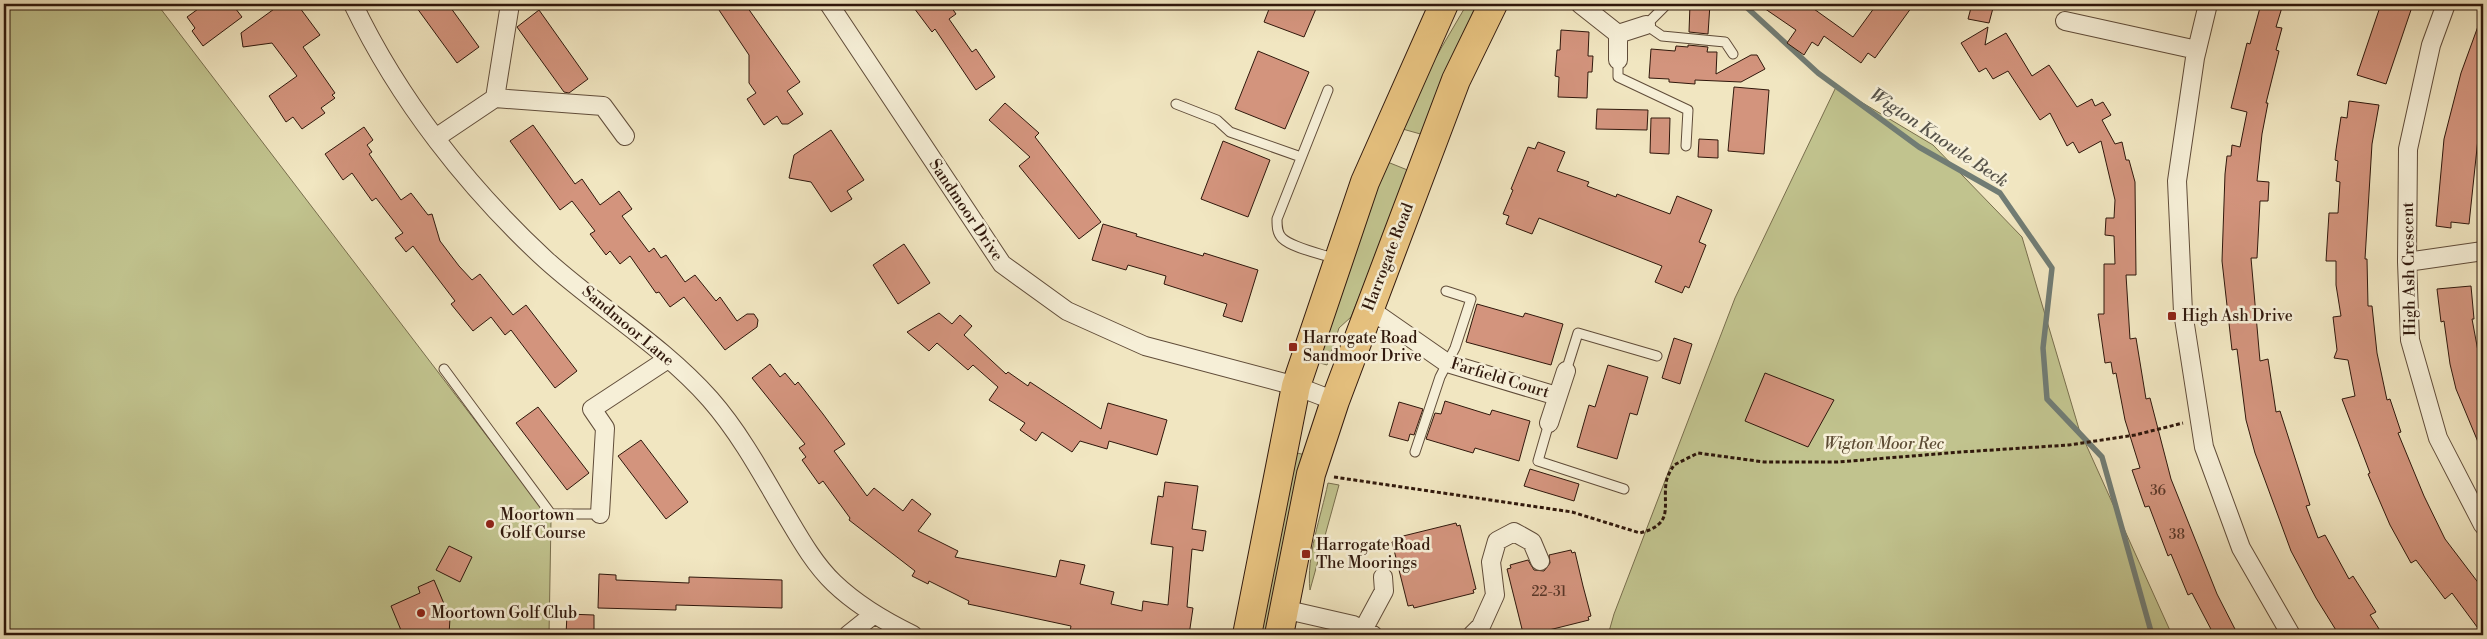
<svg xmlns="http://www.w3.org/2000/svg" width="2487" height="639" font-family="'Libre Bodoni',serif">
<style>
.green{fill:#c1c38e;stroke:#786e4d}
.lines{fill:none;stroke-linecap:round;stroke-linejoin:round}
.stream{stroke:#717c74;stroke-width:5.5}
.building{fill:#d3947d;stroke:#30180c}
.service-casing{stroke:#604c39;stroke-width:11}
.minor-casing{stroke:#604c39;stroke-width:20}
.trunk-casing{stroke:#30180c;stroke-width:30}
.path{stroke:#30180c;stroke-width:3;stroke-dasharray:4 2.5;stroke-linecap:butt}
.service{stroke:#f6efd7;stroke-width:9}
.minor{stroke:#f6efd7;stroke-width:18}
.trunk{stroke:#e8c380;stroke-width:28}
.poi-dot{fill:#8f2418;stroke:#f6efd7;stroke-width:2}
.labels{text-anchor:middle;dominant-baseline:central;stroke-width:5;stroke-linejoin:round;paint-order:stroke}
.number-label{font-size:14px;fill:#593728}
.street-label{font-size:16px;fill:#30180c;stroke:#f6efd7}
.poi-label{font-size:16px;fill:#30180c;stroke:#f6efd7;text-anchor:start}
.park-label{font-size:16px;font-style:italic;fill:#5c4b33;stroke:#f6efd7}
.water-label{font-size:18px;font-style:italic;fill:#565249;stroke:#f6efd7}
</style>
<rect width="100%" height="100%" fill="#f1e6c1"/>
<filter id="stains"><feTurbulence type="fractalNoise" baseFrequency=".004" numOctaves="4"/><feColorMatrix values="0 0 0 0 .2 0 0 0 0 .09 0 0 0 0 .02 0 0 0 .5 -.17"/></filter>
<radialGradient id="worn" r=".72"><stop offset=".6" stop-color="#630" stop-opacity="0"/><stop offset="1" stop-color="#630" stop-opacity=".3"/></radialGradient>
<!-- green -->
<path class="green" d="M4,4H157L551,520L549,635H4Z
M1467,4L1474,5L1475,17L1424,135L1399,128L1412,98Z
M1836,87L1933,145L2022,237L2079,429L2172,635H1608L1614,614L1735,298Z
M1385,161L1410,171L1351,317L1339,328L1327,365L1320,363L1322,342Z
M1297,453L1306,455L1269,635H1257Z
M1328,483L1339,485L1310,590C1306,556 1321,517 1328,483Z"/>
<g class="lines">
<!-- stream -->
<path class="stream" d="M1743,4L1818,73L1919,147L2000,193L2052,268L2043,348L2047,399L2102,457L2152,635"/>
</g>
<!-- building -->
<path class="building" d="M205,4H232L242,17L203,46L192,31L195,28L187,17Z
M281,4H297L320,35L303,47L335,93L332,95L335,98L321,108L325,113L302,129L293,117L286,122L269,96L297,76L272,43L243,47L241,33Z
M414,4H448L479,47L457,63Z
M715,4H745L800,82L787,91L803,114L788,124H782L777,116L764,125L747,99L756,93L749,83V55Z
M911,4H949L956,14L949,19L972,52L976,49L995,77L976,90L935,29L932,32Z
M1271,4H1318L1304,37L1264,22Z
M1690,4H1710L1708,34L1689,32Z
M1758,4H1807L1853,37L1877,4H1914L1875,58L1868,53L1861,63L1824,36L1818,46L1812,42L1804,55L1787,43L1796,30Z
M1972,4L1993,8L1989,23L1968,19Z
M2261,4H2283L2276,27L2282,28L2276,50L2279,51L2266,103H2268L2262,134L2257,181L2269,182L2268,201H2260L2257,258H2251L2260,361L2268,359L2276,412L2280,411L2310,505L2306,506L2318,538L2325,535L2349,579L2353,576L2376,612L2370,615L2383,635H2339L2316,598L2291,551L2255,453L2246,420L2237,349L2232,350L2222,261L2225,174L2227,156H2231L2232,145L2240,147L2247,112L2231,108L2247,43L2250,44Z
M2381,4H2413L2386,84L2357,75Z
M539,10L588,79L569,93L564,92L517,27Z
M2481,18H2483V113L2480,129H2479L2469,224L2451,222V228L2436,226L2444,139L2461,73Z
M1988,27L1985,45L2006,33L2032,76L2049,65L2077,107L2092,99L2095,106L2103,102L2111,115L2102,120L2115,144L2122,142L2126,160H2129L2135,182L2136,275H2126L2130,339L2136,338L2146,399L2150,398L2171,479L2217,594L2238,635H2214L2192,593L2188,595L2171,554L2168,556L2149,506L2145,507L2132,470L2140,468L2125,420L2116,373L2113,374L2111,362L2105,363L2098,314H2104V264H2115L2114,236L2105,235L2106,218H2114L2115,200L2101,141L2079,153L2073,142L2067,146L2050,113L2040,120L2008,71L1993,79L1986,68L1979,72L1961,43Z
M1561,30L1589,32L1588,56H1593L1592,72H1588L1587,98L1558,97L1559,77L1555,76L1557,50H1560Z
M1688,45L1708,47L1707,52H1717L1716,74L1751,55H1757L1765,69L1741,82L1695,80V84L1669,82V79L1649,78L1651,49L1675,51L1676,46L1688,47Z
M1258,51L1309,72L1285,129L1235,109Z
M1734,87L1769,90L1764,154L1728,151Z
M2349,101L2379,105L2372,144L2365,259H2367L2368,306H2372L2377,353L2387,400L2390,399L2401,432L2398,433L2424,496L2445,539L2483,589V635L2452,593L2445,599L2416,560L2411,563L2390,525L2368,474L2370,473L2342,399L2355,396L2348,360L2334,358L2337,350L2333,317L2341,316L2336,285V261H2326L2329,213H2338L2340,182L2336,181L2338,161L2335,160L2336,150L2341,117L2347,118Z
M1005,103L1039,133L1035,137L1101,222L1079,239L1019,166L1030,157L989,120Z
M1597,109L1648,110L1647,130L1596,129Z
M1651,118H1670L1669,154L1650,153Z
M533,125L575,184L582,179L600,205L619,191L632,209L622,216L649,252L654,248L661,258L666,255L685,282L695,275L716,301L720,297L737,321L747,314H754L758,320L757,327L725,350L684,297L670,307L659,292L656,293L630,256L620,264L610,251L606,255L590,234L595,231L572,201L560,210L510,141Z
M364,127L373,140L367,145L372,152L369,154L401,200L411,193L428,215L432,214L440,241L459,266L472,280L480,274L513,315L526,305L577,371L555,388L511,330L505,335L491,317L473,331L451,304L455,301L413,246L406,252L395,238L403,233L376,198L372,201L352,173L343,180L325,154Z
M831,130L864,180L847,191L852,199L831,212L811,182L789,178L794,155Z
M1699,139L1718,140V158L1698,157Z
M1223,141L1270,160L1248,217L1201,199Z
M1538,142L1565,152L1557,171L1589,182L1587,186L1616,197L1617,194L1670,214L1677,196L1712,210L1699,242L1706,245L1689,288L1685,286L1682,293L1655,282L1662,266L1539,218L1532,234L1506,224L1509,216L1503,214L1513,190L1511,189L1528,147L1535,149Z
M1103,224L1137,234L1136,236L1203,256L1204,253L1258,270L1242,322L1223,316L1227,304L1164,284L1166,276L1128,265L1126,270L1092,260Z
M904,244L930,283L898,304L873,265Z
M2471,286L2474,319H2472L2483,378V454L2456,389L2450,364L2444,321L2441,322L2437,289Z
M1477,304L1523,317L1525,313L1563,324L1551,365L1466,342Z
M939,313L952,324L960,315L972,326L964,335L1006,374L1008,372L1028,386L1030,382L1101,429L1108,403L1167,420L1157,455L1109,441L1107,449L1080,441L1072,452L1042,432L1036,441L1020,430L1025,423L989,400L998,387L973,365L968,370L937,343L929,351L907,332Z
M1674,338L1692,344L1680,384L1662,378Z
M770,364L780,377L785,373L795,385L798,382L823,414L845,444L834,451L867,496L874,488L903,511L912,499L931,514L918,531L958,551L955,557L1056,577L1060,560L1085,565L1080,584L1114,592L1111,604L1142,611L1143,601L1168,605L1173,547L1151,544L1158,496L1163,497L1165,482L1198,486L1192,529L1206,531L1203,551L1192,549L1187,607L1193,608L1189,635H1110L1097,632L1096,635H1089L1070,631L1071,626L968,604L969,601L929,581L928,584L912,576L915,571L849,520L850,518L823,481L819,484L802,460L806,457L799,448L805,444L752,378Z
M1608,365L1648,377L1637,415L1630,413L1617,459L1577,447L1589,405L1595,407Z
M1765,373L1834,400L1808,447L1745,421Z
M1445,401L1490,415L1492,410L1530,421L1519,461L1475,448L1473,453L1426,439L1435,413L1441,414Z
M1399,402L1423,409L1414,435L1410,434L1408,441L1389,436Z
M538,407L589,473L567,490L516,423Z
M641,440L688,502L666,519L618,456Z
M1530,469L1579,484L1574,501L1524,486Z
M1456,523L1457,526L1460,525L1476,589L1473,590L1474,593L1414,608L1413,605L1408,606L1392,542L1396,541L1395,538Z
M449,546L472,557L460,582L436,570Z
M1571,550L1572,553L1575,552L1583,586L1591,616L1588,617L1589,620L1529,635L1528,631L1523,633L1507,569L1511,568L1510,565L1528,560L1534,570L1544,571L1550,563L1549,555Z
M599,574L616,575V580L689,583V577L782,580V608L676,605V610L598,608Z
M434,580L450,618L449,635H403L391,606L420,593L418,587Z
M567,614L594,615V635H566Z"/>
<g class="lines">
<!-- service casing -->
<g class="service-casing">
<path id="service" d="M1666,5L1646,25L1662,36L1725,42L1733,54
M1618,60V77L1688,110L1686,146
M1328,90L1277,219C1277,226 1277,233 1282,238C1292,248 1322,254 1336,259
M1176,104L1217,120L1230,132L1301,157
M444,369L551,514H600
M1566,371L1578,333L1657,356
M1549,423L1538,461L1624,489
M1415,452L1440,377L1455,348L1471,299L1446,291"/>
</g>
<!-- minor casing -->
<g class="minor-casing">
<path id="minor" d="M353,4C399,100 468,188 546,260C599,308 662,345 710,399C739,432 761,472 783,510C798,535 813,563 834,583C858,606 884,621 913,635
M829,4L1002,264L1067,311L1145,346L1296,386L1335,401
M1580,4L1618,34V60
M2208,4L2195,58L2177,181L2183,312L2204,447L2241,548L2291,635
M2446,4L2431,45L2408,149L2407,262L2410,340L2438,438L2483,525
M2065,21L2197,50
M1618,34L1646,25
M495,98L603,106L625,136
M437,137L495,98L510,4
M2407,262L2483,251
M1368,308L1447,363L1557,396
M1549,423L1566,371
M600,514L605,428L592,409L668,359
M1283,609L1353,625L1373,635
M1363,630L1384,591L1383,577
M848,635L873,615
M1472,635L1481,626L1495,595L1491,562L1497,541L1514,532L1532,542L1540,561"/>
</g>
<!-- trunk casing -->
<g class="trunk-casing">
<path id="trunk" d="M1247,635L1296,386L1365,182L1444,4
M1279,635L1311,474L1335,401L1456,80L1493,4"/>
</g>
<!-- path -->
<path class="path" d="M1334,477L1572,512L1640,533C1674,524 1663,508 1666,483C1667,476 1671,470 1674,465L1698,453L1764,462H1838L1961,452L2069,445L2135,435L2183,423"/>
<!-- service -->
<use href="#service" class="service"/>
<!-- minor -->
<use href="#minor" class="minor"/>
<!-- trunk -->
<use href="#trunk" class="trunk"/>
</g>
<!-- markers -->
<g class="poi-dot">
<rect x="2167" y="311" width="10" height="10" rx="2.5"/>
<rect x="1288" y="342" width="10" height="10" rx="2.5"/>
<circle cx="490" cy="524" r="5"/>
<rect x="1301" y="549" width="10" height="10" rx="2.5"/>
<circle cx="421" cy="613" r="5"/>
</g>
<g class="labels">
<!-- number labels -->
<g class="number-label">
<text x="2158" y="491">36</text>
<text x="2177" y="535">38</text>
<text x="1549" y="592">22-31</text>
</g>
<!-- street labels -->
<g class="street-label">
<text transform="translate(966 210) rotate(56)">Sandmoor Drive</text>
<text transform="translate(1388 257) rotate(-69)">Harrogate Road</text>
<text transform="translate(2409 269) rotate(-91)">High Ash Crescent</text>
<text transform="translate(628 326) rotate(40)">Sandmoor Lane</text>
<text transform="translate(1500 378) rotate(17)">Farfield Court</text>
</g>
<!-- poi labels -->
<g class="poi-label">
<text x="2182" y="316">High Ash Drive</text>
<text x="1303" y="338">Harrogate Road<tspan x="1303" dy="18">Sandmoor Drive</tspan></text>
<text x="500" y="515">Moortown<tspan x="500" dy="18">Golf Course</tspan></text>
<text x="1316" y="545">Harrogate Road<tspan x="1316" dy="18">The Moorings</tspan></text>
<text x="431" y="613">Moortown Golf Club</text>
</g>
<!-- park labels -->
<g class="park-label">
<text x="1884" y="444">Wigton Moor Rec</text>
</g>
<!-- water labels -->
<g class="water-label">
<text transform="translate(1939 138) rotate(34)">Wigton Knowle Beck</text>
</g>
</g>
<!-- margin -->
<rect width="2487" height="639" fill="none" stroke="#f1e6c1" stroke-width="20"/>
<rect x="5" y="5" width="2477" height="629" fill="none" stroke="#30180c" stroke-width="2.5"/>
<rect x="10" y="10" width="2467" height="619" fill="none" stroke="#30180c"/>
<rect width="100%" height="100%" filter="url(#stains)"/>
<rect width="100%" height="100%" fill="url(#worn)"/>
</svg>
